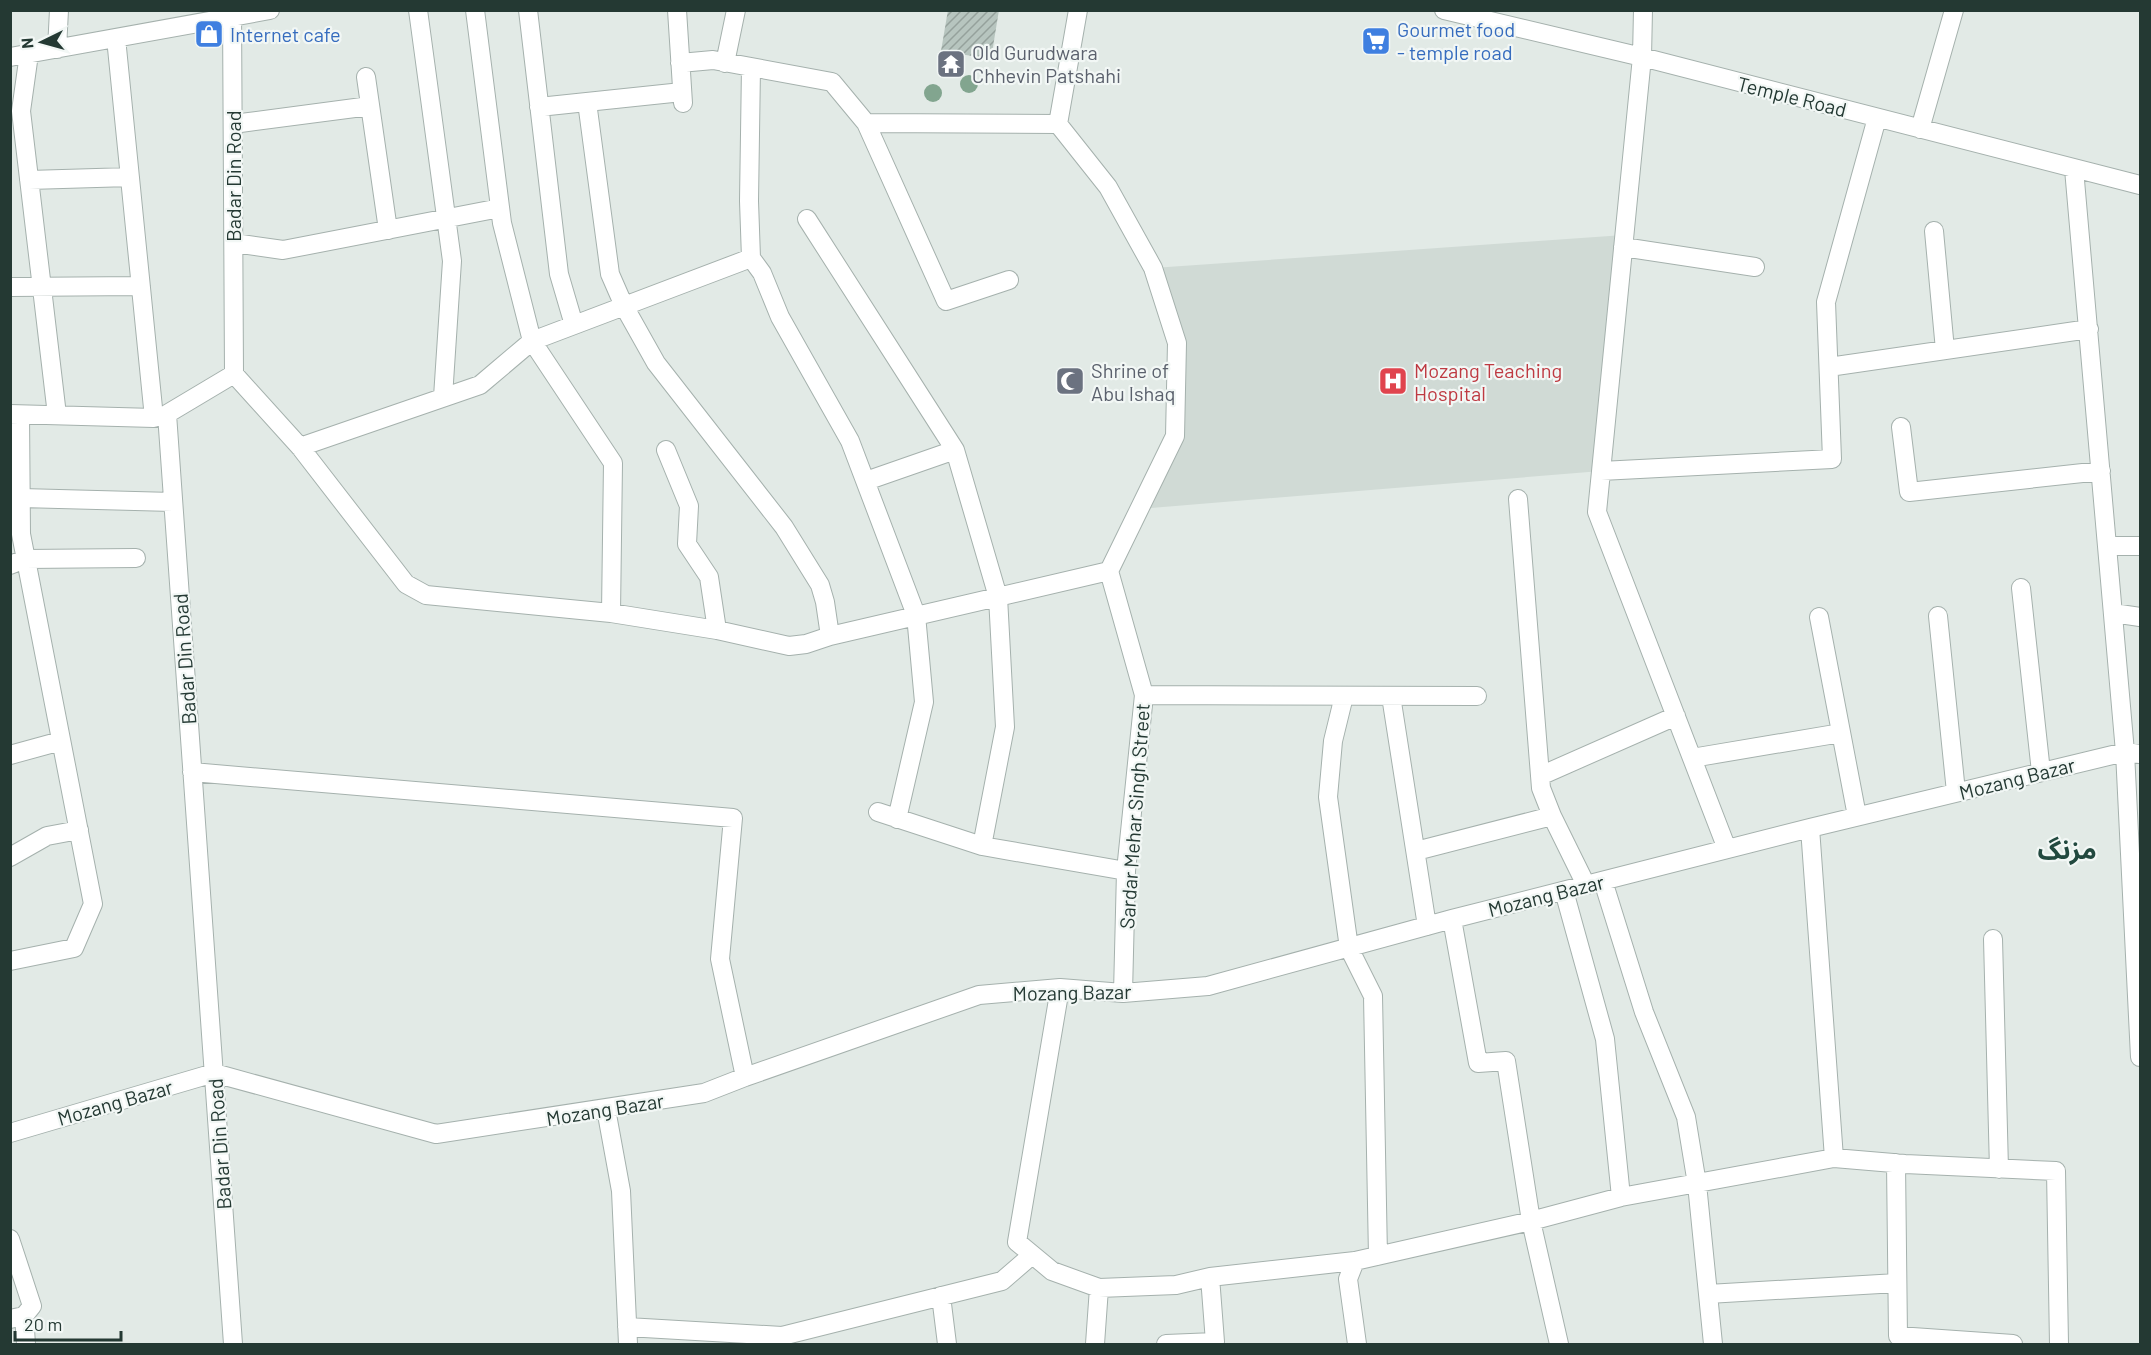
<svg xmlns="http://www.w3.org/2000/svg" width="2151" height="1355" font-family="Barlow,'Noto Sans Arabic',sans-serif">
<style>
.built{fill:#d0dad5}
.building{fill:url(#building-hatch)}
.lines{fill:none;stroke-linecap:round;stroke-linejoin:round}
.minor-casing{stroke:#a5b1ad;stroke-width:20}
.minor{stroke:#fff;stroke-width:18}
.tree{fill:#82a58f}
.labels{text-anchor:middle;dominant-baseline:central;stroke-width:4.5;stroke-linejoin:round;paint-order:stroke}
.shop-label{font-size:20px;fill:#366cbe;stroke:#f2f7f5;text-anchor:start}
.worship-label{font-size:20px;fill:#5b616d;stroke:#f2f7f5;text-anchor:start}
.street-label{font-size:20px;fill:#243933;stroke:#f2f7f5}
.health-label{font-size:20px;fill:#be3a42;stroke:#f2f7f5;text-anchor:start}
.district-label{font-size:26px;font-weight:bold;fill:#22493f;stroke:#f2f7f5}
</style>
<defs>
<pattern id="building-hatch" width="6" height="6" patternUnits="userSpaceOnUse" patternTransform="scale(1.5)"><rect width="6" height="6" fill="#b7c5bf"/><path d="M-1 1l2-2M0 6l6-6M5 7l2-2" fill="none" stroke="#95a19c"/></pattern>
</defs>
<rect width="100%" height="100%" fill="#e2eae6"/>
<!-- built -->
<path class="built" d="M1624,235L1601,471L1139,509L1175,436L1177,343L1153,268Z"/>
<!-- building -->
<path class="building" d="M948,10H999L991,59L941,51Z"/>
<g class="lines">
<!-- minor casing -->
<g class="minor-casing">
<path id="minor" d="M232,10L234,374L167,414L233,1344
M418,10L452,261L443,397
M475,10L502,223L532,341L613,463L611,613
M528,10L559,274L574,325
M677,10L683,103
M1078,10L1058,124L1108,187L1153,268L1177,343L1175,436L1109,571L1144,695L1126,871L1123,993
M1444,10L1642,57L2140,185
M1643,10L1642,57L1597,512L1727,849
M57,49L59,10
M29,54L21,111L57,415
M10,57L270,10
M680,63L713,60L832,82L866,123L1058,124
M725,63L736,10
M751,67L749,201L751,258L762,273L780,317L850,441L916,615L924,702L897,819
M366,77L388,230
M587,102L610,274L624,306L656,363L784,527L820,585L825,602L830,636
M539,107L682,92
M866,123L946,301L1009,280
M233,124L370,106
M1920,129L1954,10
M2074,169L2125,752L2140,1057
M29,180L130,177
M807,219L955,450L998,597L1005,727L982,846
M1934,231L1945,350
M234,243L283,250L500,208
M1623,247L1755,267
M10,287L141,286
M1829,367L2089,329
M234,374L300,447L406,584L426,595L611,613L717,630L789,646L806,644L830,636L1109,571
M10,414L154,418L116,38
M1901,427L1909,492L2101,471
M300,447L480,385L532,341L751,258
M666,450L689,506L687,544L709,577L717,630
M1601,471L1832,459L1826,302L1877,118
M866,481L955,450
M1518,499L1541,788L1552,816L1586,885
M10,502L21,498L173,502
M2107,546H2140
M10,565L25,559L136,558
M2021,588L2041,772
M2113,613L2140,617
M1938,616L1956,792
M1819,617L1857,816
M1144,695L1477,696
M1344,696L1333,741L1328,797L1349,948L1373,996L1378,1256
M1391,696L1427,926
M10,755L61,741
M1692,758L1841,733
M192,772L733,818L720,959L745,1077
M1540,776L1676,716
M878,812L982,846L1126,871
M1810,828L1834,1158
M1416,851L1552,816
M10,857L47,836L79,830
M1603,881L1644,1012L1686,1117L1697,1184L1713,1344
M1564,891L1605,1039L1621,1197
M1452,919L1478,1063L1506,1061L1531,1221L1559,1344
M1993,939L1999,1169
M10,961L74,948L93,904L21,534L20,415
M1060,988L1017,1242L1052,1271L1099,1288L1176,1285L1210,1277L1355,1261L1531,1221L1621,1197L1834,1158L1905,1164L2056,1171L2059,1344
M606,1109L621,1191L628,1344
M10,1133L214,1073L436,1134L704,1093L745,1077L979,995L1060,988L1123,993L1208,986L1452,919L1586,885L1810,828L2125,752L2140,754
M1896,1163L1898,1336L2013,1344
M10,1239L32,1306L24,1316
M1355,1261L1348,1279L1357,1344
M1708,1294L1897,1283
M941,1296L947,1344
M10,1319L24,1316L26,1344
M627,1327L782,1336L1002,1281L1032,1255
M1095,1344L1099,1288
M1166,1344L1215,1342L1210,1277"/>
</g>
<!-- minor -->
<use href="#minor" class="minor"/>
</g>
<!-- trees -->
<g class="tree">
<circle cx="969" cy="84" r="9"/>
<circle cx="933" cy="93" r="9"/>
</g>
<!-- icons -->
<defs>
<g id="shop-square" transform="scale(1.5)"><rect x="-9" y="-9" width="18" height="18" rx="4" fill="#3f7fe0" stroke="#f2f7f5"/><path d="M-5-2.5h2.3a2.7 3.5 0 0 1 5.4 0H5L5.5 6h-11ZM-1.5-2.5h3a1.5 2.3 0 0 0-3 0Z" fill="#fff"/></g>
<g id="supermarket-square" transform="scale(1.5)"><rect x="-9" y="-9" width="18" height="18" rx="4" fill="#3f7fe0" stroke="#f2f7f5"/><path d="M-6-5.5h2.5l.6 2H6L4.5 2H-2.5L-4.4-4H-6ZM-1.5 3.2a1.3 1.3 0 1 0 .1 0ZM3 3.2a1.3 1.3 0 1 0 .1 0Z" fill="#fff"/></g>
<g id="temple-square" transform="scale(1.5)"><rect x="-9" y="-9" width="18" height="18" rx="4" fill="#6b7280" stroke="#f2f7f5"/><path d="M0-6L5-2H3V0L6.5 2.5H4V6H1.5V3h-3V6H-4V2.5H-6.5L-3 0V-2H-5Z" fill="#fff"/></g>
<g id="mosque-square" transform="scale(1.5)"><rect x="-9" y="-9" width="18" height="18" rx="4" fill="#6b7280" stroke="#f2f7f5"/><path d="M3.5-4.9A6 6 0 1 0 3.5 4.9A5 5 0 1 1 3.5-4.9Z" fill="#fff"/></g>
<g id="hospital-square" transform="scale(1.5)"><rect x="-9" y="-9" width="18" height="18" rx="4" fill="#e0444e" stroke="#f2f7f5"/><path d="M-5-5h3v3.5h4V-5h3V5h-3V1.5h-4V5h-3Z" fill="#fff"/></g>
</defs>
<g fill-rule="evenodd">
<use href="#shop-square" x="209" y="34"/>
<use href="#supermarket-square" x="1376" y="41"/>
<use href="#temple-square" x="951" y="64"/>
<use href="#mosque-square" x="1070" y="381"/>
<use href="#hospital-square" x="1393" y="381"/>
</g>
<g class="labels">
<!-- shop labels -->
<g class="shop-label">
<text x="1397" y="29">Gourmet food<tspan x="1397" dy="23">- temple road</tspan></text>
<text x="230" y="34">Internet cafe</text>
</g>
<!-- worship labels -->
<g class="worship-label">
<text x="972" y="52">Old Gurudwara<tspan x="972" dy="23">Chhevin Patshahi</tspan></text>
<text x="1091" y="370">Shrine of<tspan x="1091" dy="23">Abu Ishaq</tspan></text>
</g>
<!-- street labels -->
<g class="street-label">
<text transform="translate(1792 96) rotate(14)">Temple Road</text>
<text transform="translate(233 176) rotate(-90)">Badar Din Road</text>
<text transform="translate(184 659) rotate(-94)">Badar Din Road</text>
<text transform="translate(2017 778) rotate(-14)">Mozang Bazar</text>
<text transform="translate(1134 816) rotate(-86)">Sardar Mehar Singh Street</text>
<text transform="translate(1546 895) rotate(-14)">Mozang Bazar</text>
<text transform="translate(1072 992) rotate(-1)">Mozang Bazar</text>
<text transform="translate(115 1102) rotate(-16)">Mozang Bazar</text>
<text transform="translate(605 1109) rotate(-9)">Mozang Bazar</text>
<text transform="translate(219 1144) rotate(-94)">Badar Din Road</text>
</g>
<!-- health labels -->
<g class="health-label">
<text x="1414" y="370">Mozang Teaching<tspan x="1414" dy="23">Hospital</tspan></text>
</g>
<!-- district labels -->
<g class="district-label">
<text x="2067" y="848">مزنگ</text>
</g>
</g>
<!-- border -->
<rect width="2151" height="1355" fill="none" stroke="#243933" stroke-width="24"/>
<!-- north arrow -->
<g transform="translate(42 42) rotate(265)" stroke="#f2f7f5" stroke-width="4.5" paint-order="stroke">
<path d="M0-4.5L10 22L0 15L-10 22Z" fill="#243933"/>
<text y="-9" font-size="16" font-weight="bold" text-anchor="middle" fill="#243933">N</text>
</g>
<!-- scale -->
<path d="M15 1331v9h106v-9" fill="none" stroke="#243933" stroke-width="3"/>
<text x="24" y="1331" font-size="18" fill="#243933" stroke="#f2f7f5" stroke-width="4.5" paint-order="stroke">20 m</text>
</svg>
